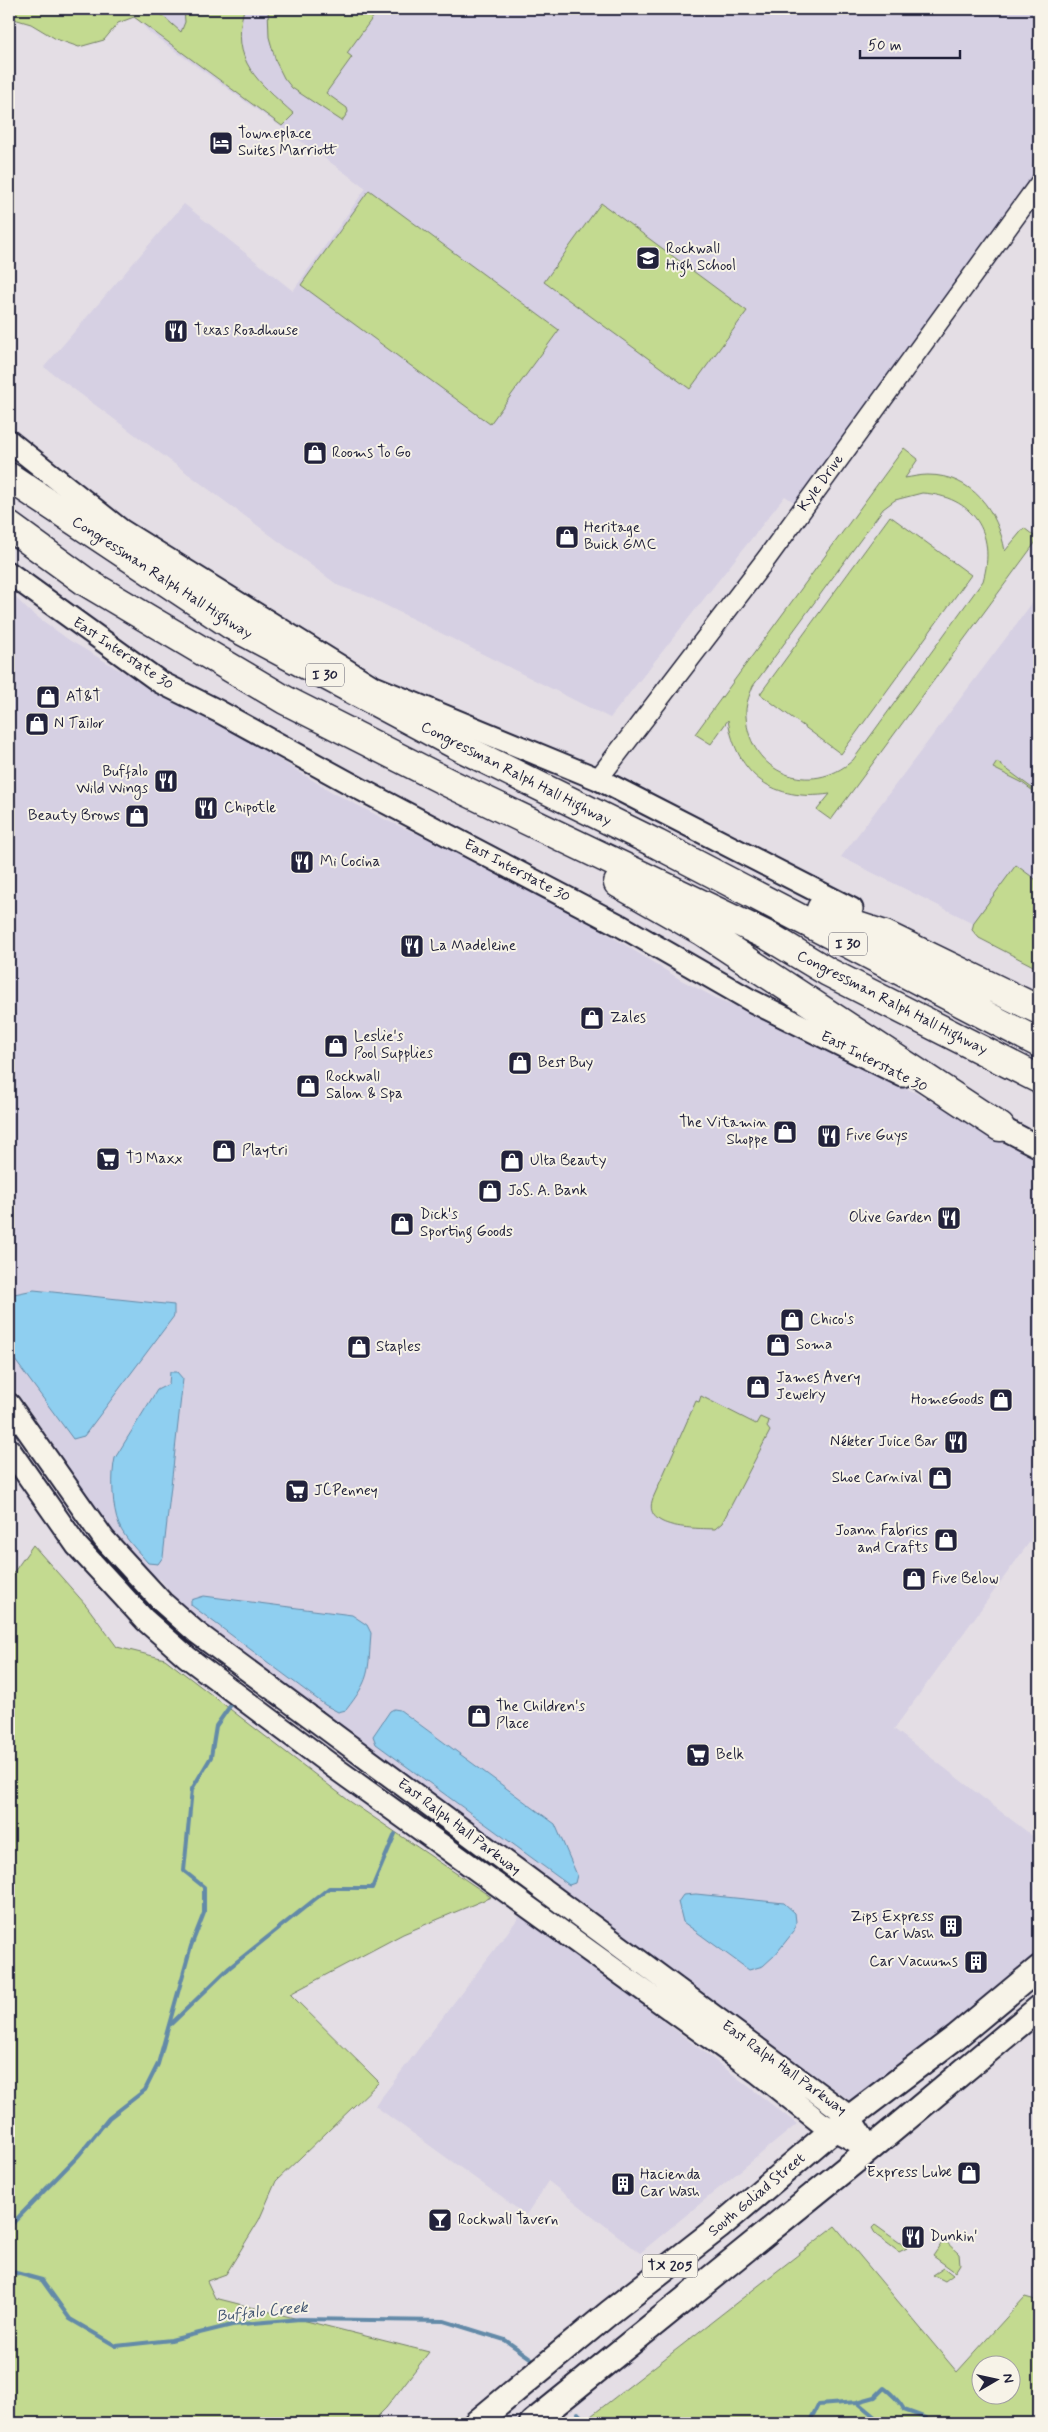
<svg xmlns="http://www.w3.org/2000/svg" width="1048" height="2432" font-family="Mynerve,sans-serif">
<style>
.built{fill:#d6d0e3}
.green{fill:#c3da90;stroke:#727e66;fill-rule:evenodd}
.water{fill:#8fcff0;stroke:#638aa8}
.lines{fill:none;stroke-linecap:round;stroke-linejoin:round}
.stream{stroke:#638aa8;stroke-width:4}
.tertiary-casing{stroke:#22223b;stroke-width:22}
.secondary-casing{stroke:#22223b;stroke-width:25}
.primary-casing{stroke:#22223b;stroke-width:28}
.motorway-casing{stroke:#22223b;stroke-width:31}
.tertiary{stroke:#f7f3e8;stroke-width:19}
.secondary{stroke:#f7f3e8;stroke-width:21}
.primary{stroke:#f7f3e8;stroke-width:24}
.motorway{stroke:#f7f3e8;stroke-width:28}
.labels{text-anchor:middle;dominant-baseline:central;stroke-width:4;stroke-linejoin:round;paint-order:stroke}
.shield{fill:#f7f3e8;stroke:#62616f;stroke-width:1}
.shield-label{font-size:14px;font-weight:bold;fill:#22223b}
.poi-label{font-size:15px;fill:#22223b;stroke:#f7f3e8;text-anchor:start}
.street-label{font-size:15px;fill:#22223b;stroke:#f7f3e8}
.water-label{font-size:16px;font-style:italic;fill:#435671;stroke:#f7f3e8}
</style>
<rect width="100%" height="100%" fill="#e4dee5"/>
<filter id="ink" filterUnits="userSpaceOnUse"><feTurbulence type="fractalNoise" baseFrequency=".02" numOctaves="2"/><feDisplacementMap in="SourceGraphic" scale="10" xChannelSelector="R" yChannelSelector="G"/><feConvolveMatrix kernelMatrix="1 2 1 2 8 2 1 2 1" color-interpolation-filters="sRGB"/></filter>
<g filter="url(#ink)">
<!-- built -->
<path class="built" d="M128,9H1039V174L1005,224L797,504L785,496L610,718L365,595L339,586L44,367L184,204L293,291L366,188L150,33Z
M9,591L28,610L69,640L116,668L262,749L332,792L388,821L459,852L603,931L681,980L716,998L805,1035L946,1109L1003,1143L1039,1160V1529L894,1729L1039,1841V1960L852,2102L212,1635L188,1614L161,1580L145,1570L122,1544L9,1381Z
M1039,594V956L841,857Z
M523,1912L797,2124L640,2253L548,2181L526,2215L375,2106Z"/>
<!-- green -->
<path class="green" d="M13,9H155L181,32L185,22L184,9H244C230,62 258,81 294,114L282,126L134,17L118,23L104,40L79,47L56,39L31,24L14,19Z
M268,9H379L347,53L352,57L326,93L347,108L348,112L342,121L292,88L284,78L276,62L269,37Z
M369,190L559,330L490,424L301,285Z
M601,203L747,311L690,389L544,282Z
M904,448L918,459L905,478C912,477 920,475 928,475C972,475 998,511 1005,551L1024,528L1038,539L831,820L817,810L830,794C774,802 737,776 728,720L711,744L695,734ZM922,493C973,496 997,533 983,581L853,760C811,798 749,773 746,716C745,706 749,696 753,686L883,509L895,500Z
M890,516L971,575L841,754L760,694Z
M997,762L1036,791L1039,795V802L1033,798L1036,793L1021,782L993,768Z
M1016,865L1039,882V969L979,938L972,930L974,922Z
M701,1396L756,1424L760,1417L769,1421L767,1427L770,1431L722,1523L715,1529C695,1528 641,1530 653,1498L696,1401L699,1402Z
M33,1545L86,1605L117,1647L165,1659L348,1800L491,1897L403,1934L290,1994L379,2082L276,2181L259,2220L226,2274L207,2281L215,2298L429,2352L386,2408L371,2423H9V1579Z
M875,2225L907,2248L899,2252L876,2235L872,2228Z
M835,2226L957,2372L1025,2297L1039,2301V2423H582ZM980,2364H1010V2394H980Z
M944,2240L959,2254L960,2264L955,2272L933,2256Z
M944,2268L953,2275L945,2281L933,2275Z"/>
<!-- water -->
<path class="water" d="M34,1290L174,1305V1316L84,1436L73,1439L9,1352V1298L14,1294Z
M170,1372H177L183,1379L163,1557L158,1564L148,1563C138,1551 125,1539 119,1525C112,1510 111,1473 115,1458L157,1390L169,1384Z
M204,1596L352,1615L367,1625L371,1633C368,1672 371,1678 346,1710L338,1712L325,1705L191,1605V1600Z
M394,1709L400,1710L555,1824L577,1875L575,1883L569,1885L376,1744L373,1736L390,1711Z
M696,1894L784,1903L795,1913L796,1922L794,1931L775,1955L763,1966L749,1970L683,1922L678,1902L683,1895Z"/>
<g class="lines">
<!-- stream -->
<path class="stream" d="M171,2024L229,1968L329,1888H372L395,1834
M9,2227L79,2155L109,2118L145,2090L158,2064L191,1946L204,1913V1887L184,1871L192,1789L211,1757L216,1726L230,1706
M9,2271L42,2280L70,2319L116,2346L171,2340L232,2325L300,2319L444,2321L505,2340L536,2362
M857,2402L875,2397L884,2388C890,2392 902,2404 904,2410L926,2418L928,2423
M578,2413L587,2423
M809,2423L818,2405L857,2402L882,2423"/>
<!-- tertiary casing -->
<g class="tertiary-casing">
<path id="tertiary" d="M598,779L767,558L1039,184"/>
</g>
<!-- secondary casing -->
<g class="secondary-casing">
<path id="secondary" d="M9,441L121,530L372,686L598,779L852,909
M9,573L160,682L218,711L362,790L621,926L752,1001L903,1076
M987,1120L1039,1147
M9,1404L104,1539L162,1602L196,1632L850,2117L870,2149
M9,1449L77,1546L145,1620L187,1657L335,1768L757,2072L821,2123L870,2149"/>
</g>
<!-- primary casing -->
<g class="primary-casing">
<path id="primary" d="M476,2423L609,2313L719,2227L833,2130L956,2037L1039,1968
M532,2423L870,2149L1039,2008"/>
</g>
<!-- motorway casing -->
<g class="motorway-casing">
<path id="motorway" d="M9,477L233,626L462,748L657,844L1039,1043
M9,526L86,582L285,700L449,783L770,937L828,972L1039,1079
M618,883L702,931L1000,1127
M821,909L854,925L885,935L1039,1010"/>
</g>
<!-- tertiary -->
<use href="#tertiary" class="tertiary"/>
<!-- secondary -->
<use href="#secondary" class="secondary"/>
<!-- primary -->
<use href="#primary" class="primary"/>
<!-- motorway -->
<use href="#motorway" class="motorway"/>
</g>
</g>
<!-- icons -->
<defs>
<g id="hotel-square" transform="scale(1.25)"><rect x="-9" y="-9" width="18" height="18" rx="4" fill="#22223b" stroke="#f7f3e8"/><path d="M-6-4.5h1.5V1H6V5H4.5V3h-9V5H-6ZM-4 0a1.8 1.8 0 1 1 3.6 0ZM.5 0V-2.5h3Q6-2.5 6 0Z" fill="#fff"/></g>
<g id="school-square" transform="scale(1.25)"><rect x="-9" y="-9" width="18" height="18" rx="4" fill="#22223b" stroke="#f7f3e8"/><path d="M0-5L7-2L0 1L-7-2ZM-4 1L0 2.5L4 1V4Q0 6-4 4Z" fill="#fff"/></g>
<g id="restaurant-square" transform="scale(1.25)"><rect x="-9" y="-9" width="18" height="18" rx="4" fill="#22223b" stroke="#f7f3e8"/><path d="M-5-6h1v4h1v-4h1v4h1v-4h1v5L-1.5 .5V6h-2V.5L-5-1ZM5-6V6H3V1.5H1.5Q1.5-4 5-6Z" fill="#fff"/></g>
<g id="shop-square" transform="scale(1.25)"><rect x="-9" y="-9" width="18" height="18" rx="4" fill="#22223b" stroke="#f7f3e8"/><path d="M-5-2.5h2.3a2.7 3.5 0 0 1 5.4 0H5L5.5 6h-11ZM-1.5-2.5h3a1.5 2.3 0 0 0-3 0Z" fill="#fff"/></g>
<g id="supermarket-square" transform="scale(1.25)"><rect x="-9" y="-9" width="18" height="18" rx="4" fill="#22223b" stroke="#f7f3e8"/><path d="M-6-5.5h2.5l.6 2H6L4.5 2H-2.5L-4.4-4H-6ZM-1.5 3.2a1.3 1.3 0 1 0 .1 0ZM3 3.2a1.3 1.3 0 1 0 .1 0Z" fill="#fff"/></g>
<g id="building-square" transform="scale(1.25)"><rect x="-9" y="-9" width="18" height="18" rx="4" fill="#22223b" stroke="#f7f3e8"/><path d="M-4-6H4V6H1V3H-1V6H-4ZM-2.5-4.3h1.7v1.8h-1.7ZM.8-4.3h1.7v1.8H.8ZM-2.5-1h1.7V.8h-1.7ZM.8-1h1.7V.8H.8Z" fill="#fff"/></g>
<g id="bar-square" transform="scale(1.25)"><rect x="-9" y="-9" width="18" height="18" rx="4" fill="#22223b" stroke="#f7f3e8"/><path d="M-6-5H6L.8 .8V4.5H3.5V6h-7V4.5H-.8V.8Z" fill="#fff"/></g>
</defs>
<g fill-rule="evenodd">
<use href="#hotel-square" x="221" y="143"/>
<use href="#school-square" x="648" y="258"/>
<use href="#restaurant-square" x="176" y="331"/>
<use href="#shop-square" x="315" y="453"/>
<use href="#shop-square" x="567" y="537"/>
<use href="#shop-square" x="48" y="697"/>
<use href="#shop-square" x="37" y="724"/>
<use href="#restaurant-square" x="166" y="781"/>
<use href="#restaurant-square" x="206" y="808"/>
<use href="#shop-square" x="137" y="816"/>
<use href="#restaurant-square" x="302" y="862"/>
<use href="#restaurant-square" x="412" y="946"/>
<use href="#shop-square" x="592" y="1018"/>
<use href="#shop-square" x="336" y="1046"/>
<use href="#shop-square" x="520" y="1063"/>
<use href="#shop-square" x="308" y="1086"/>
<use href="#shop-square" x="785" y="1132"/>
<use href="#restaurant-square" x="829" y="1136"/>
<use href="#shop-square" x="224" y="1151"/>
<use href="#supermarket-square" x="108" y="1159"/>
<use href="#shop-square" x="512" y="1161"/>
<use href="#shop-square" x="490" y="1191"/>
<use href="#restaurant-square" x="949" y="1218"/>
<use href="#shop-square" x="402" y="1224"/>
<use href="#shop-square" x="792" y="1320"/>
<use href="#shop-square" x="778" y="1345"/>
<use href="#shop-square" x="359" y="1347"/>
<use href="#shop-square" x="758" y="1387"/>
<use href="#shop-square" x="1001" y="1400"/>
<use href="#restaurant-square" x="956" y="1442"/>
<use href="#shop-square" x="940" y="1478"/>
<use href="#supermarket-square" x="297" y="1491"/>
<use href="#shop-square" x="946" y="1540"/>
<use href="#shop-square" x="914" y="1579"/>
<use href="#shop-square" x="479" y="1716"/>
<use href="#supermarket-square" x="698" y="1755"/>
<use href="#building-square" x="951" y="1926"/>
<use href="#building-square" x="976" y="1962"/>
<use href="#shop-square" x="969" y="2173"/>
<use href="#building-square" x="623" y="2184"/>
<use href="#bar-square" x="440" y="2220"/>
<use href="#restaurant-square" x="913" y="2237"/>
</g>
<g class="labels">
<!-- shield labels -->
<g class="shield">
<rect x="306" y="663.5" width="38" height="23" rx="4"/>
<rect x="829" y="932.5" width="38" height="23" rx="4"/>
<rect x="642.5" y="2254.5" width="55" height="23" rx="4"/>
</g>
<g class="shield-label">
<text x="325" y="675">I 30</text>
<text x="848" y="944">I 30</text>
<text x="670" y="2266">TX 205</text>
</g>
<!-- poi labels -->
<g class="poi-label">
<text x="238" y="134">Towneplace<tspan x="238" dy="17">Suites Marriott</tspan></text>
<text x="666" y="249">Rockwall<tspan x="666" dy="17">High School</tspan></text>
<text x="194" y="331">Texas Roadhouse</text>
<text x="332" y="453">Rooms To Go</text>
<text x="584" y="528">Heritage<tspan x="584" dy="17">Buick GMC</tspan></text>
<text x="66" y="697">AT&amp;T</text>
<text x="54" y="724">N Tailor</text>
<text x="148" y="772" text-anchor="end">Buffalo<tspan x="148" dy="17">Wild Wings</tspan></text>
<text x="224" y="808">Chipotle</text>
<text x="120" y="816" text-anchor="end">Beauty Brows</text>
<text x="320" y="862">Mi Cocina</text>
<text x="430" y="946">La Madeleine</text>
<text x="610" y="1018">Zales</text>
<text x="354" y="1037">Leslie's<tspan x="354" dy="17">Pool Supplies</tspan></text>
<text x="538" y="1063">Best Buy</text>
<text x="326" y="1077">Rockwall<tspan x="326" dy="17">Salon &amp; Spa</tspan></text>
<text x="768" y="1123" text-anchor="end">The Vitamin<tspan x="768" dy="17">Shoppe</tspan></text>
<text x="846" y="1136">Five Guys</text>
<text x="242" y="1151">Playtri</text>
<text x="126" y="1159">TJ Maxx</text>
<text x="530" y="1161">Ulta Beauty</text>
<text x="508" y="1191">JoS. A. Bank</text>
<text x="420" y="1215">Dick's<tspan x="420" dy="17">Sporting Goods</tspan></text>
<text x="932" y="1218" text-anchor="end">Olive Garden</text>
<text x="810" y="1320">Chico's</text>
<text x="796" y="1345">Soma</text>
<text x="376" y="1347">Staples</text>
<text x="776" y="1378">James Avery<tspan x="776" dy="17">Jewelry</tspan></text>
<text x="984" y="1400" text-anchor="end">HomeGoods</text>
<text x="938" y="1442" text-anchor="end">Nékter Juice Bar</text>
<text x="922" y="1478" text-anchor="end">Shoe Carnival</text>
<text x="314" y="1491">JCPenney</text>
<text x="928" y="1531" text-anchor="end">Joann Fabrics<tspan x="928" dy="17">and Crafts</tspan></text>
<text x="932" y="1579">Five Below</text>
<text x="496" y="1707">The Children's<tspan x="496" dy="17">Place</tspan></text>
<text x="716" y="1755">Belk</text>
<text x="934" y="1917" text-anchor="end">Zips Express<tspan x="934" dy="17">Car Wash</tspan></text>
<text x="958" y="1962" text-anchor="end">Car Vacuums</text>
<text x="952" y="2173" text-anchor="end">Express Lube</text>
<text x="640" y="2175">Hacienda<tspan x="640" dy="17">Car Wash</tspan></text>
<text x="458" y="2220">Rockwall Tavern</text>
<text x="930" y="2237">Dunkin'</text>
</g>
<!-- street labels -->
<g class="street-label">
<text transform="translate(821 483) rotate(-54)">Kyle Drive</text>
<text transform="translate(162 578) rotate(33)">Congressman Ralph Hall Highway</text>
<text transform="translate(123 654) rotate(34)">East Interstate 30</text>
<text transform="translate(516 774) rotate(27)">Congressman Ralph Hall Highway</text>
<text transform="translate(517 871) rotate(28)">East Interstate 30</text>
<text transform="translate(892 1003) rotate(27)">Congressman Ralph Hall Highway</text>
<text transform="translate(874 1062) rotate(27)">East Interstate 30</text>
<text transform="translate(459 1827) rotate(37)">East Ralph Hall Parkway</text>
<text transform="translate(784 2068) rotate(36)">East Ralph Hall Parkway</text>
<text transform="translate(757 2195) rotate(-40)">South Goliad Street</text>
</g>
<!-- water labels -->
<g class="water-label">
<text transform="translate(262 2312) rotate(-6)">Buffalo Creek</text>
</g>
</g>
<!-- margin -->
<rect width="1048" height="2432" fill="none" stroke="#f7f3e8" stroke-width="30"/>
<rect x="15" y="15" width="1018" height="2402" fill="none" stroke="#22223b" stroke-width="2" filter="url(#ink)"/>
<!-- north arrow -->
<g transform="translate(996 2380) rotate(81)"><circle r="24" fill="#f7f3e8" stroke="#a29fa3"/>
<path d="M0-4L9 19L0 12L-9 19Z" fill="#22223b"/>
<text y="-8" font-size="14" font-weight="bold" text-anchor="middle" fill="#22223b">N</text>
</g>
<!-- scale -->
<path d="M860 50v8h100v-8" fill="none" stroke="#22223b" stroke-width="2.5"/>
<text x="868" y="50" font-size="15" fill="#22223b" stroke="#f7f3e8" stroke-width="4" paint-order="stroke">50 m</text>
</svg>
